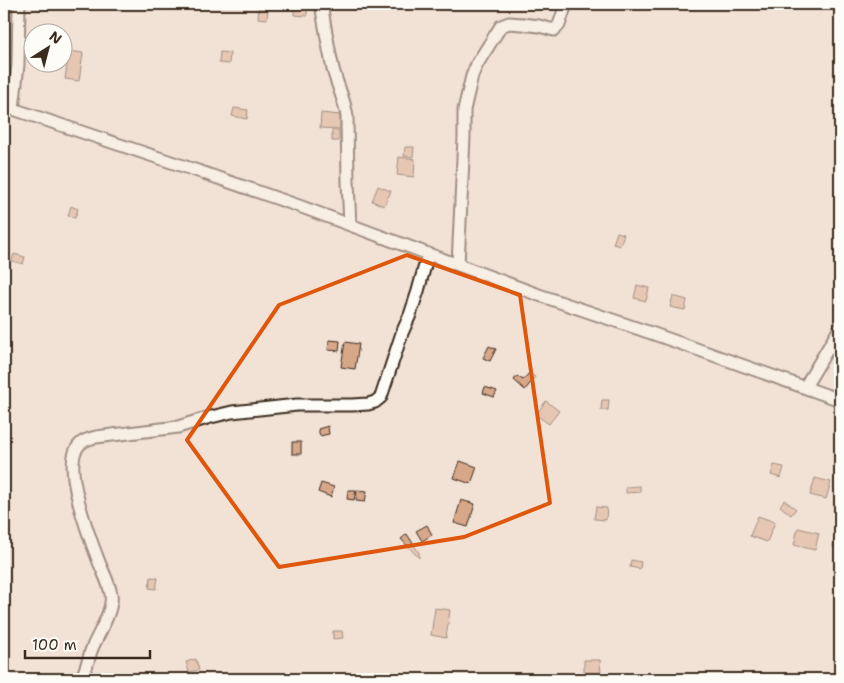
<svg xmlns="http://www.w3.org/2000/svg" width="844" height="683" font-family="'Shantell Sans',sans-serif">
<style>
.building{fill:#d7a789;stroke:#3b2a1e}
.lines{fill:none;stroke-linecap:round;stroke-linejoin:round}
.minor-casing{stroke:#3b2a1e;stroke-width:15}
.minor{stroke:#fdfcf7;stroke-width:11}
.marked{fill:none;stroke:#df570d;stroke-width:4;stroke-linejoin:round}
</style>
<rect width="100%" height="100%" fill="#f2e2d6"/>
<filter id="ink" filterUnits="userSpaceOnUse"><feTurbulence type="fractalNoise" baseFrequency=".02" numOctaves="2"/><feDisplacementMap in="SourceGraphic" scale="10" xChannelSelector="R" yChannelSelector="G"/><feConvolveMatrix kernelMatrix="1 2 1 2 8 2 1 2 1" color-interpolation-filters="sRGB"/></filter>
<g filter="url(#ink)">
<!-- building -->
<path class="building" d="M259,7L268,8L267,19L258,18Z
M294,8L307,9V16L294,15Z
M69,51L83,53L79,81L65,79Z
M220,52L230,53L229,64L219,63Z
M234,108L248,110L247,119L232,116Z
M321,113L340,115V129L320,128Z
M332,130H339V141H332Z
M405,147H414L413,157L404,156Z
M399,157L415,159L414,177L397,175Z
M378,186L391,191L384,206L372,201Z
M71,206L78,209L75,218L68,216Z
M617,232L624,234L620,246L613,244Z
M14,254L25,257L23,264L12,261Z
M637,285L649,288L646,301L634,298Z
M673,296L687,300L685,310L670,307Z
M329,340L340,341L339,351L328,350Z
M345,342L359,344L355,369L341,367Z
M489,346L496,349L490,361L483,358Z
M529,373L535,377L525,390L514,380L517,376L523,380Z
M485,387L497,391L494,397L483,393Z
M602,400H609L608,410H601Z
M546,401L559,411L549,424L536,415Z
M328,426L329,434L320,436L318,429Z
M292,442H301V454H292Z
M460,461L477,467L471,484L454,478Z
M774,465L784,467L781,478L771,475Z
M815,478L831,482L826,499L810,495Z
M321,483L334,487L331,497L318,492Z
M640,486V492L626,493V487Z
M348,490H356L354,500L347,499Z
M357,490L367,491L365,502L356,501Z
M461,500L475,504L468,527L454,523Z
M784,500L796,509L791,515L780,506Z
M596,507L607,508L606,520L594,519Z
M758,516L775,522L767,542L750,536Z
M427,525L432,535L422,541L416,531Z
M798,528L819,533L815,550L794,545Z
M836,528L840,529V548L833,547Z
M407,534L419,553V558L401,539Z
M631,560L641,562L640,569L630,567Z
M151,577L158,578L156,589L149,588Z
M435,608L450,610L446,638L431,635Z
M333,631H342L343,638L333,639Z
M196,659L199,670L189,672L186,662Z
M584,660H600L601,673H584Z"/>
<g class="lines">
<!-- minor casing -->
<g class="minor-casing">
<path id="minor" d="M321,4C325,26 328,47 333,69C337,85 345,100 347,117L348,182L350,225
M4,106L195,170L299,206L539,295L654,334L840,400
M13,109L18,65L19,4
M458,265L464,137V110L472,76L477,64L501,26L509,23L522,24L539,26L554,30L559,25L566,4
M805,387L840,328
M81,679C86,670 88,661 91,651C97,635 114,611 111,594C109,583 103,572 99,562C90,539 63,470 77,448C81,441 88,439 96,437L178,427L207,418L232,412L297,405H352L368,404L375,402L381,397L402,333L410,315L418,291L428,254"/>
</g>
<!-- minor -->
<use href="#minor" class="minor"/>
</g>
</g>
<!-- marked area -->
<path d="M0 0H844V683H0ZM407,255L520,295L550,503L464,537L279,567L187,440L279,305Z" fill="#f2e2d6" fill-opacity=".55" fill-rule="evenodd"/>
<path class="marked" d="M407,255L520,295L550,503L464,537L279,567L187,440L279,305Z"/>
<!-- margin -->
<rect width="844" height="683" fill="none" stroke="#fdfcf7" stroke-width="20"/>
<rect x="10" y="10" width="824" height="663" fill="none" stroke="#3b2a1e" stroke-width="2" filter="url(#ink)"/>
<!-- north arrow -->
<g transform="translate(48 48) rotate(36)"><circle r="24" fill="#fdfcf7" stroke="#afa8a0"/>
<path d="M0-4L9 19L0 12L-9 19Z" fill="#3b2a1e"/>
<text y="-8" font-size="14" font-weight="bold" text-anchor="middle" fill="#3b2a1e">N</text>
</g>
<!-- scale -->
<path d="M25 650v8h125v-8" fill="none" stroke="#3b2a1e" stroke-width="2.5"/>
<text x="32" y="650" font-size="15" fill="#3b2a1e" stroke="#fdfcf7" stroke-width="4" paint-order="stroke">100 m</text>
</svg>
